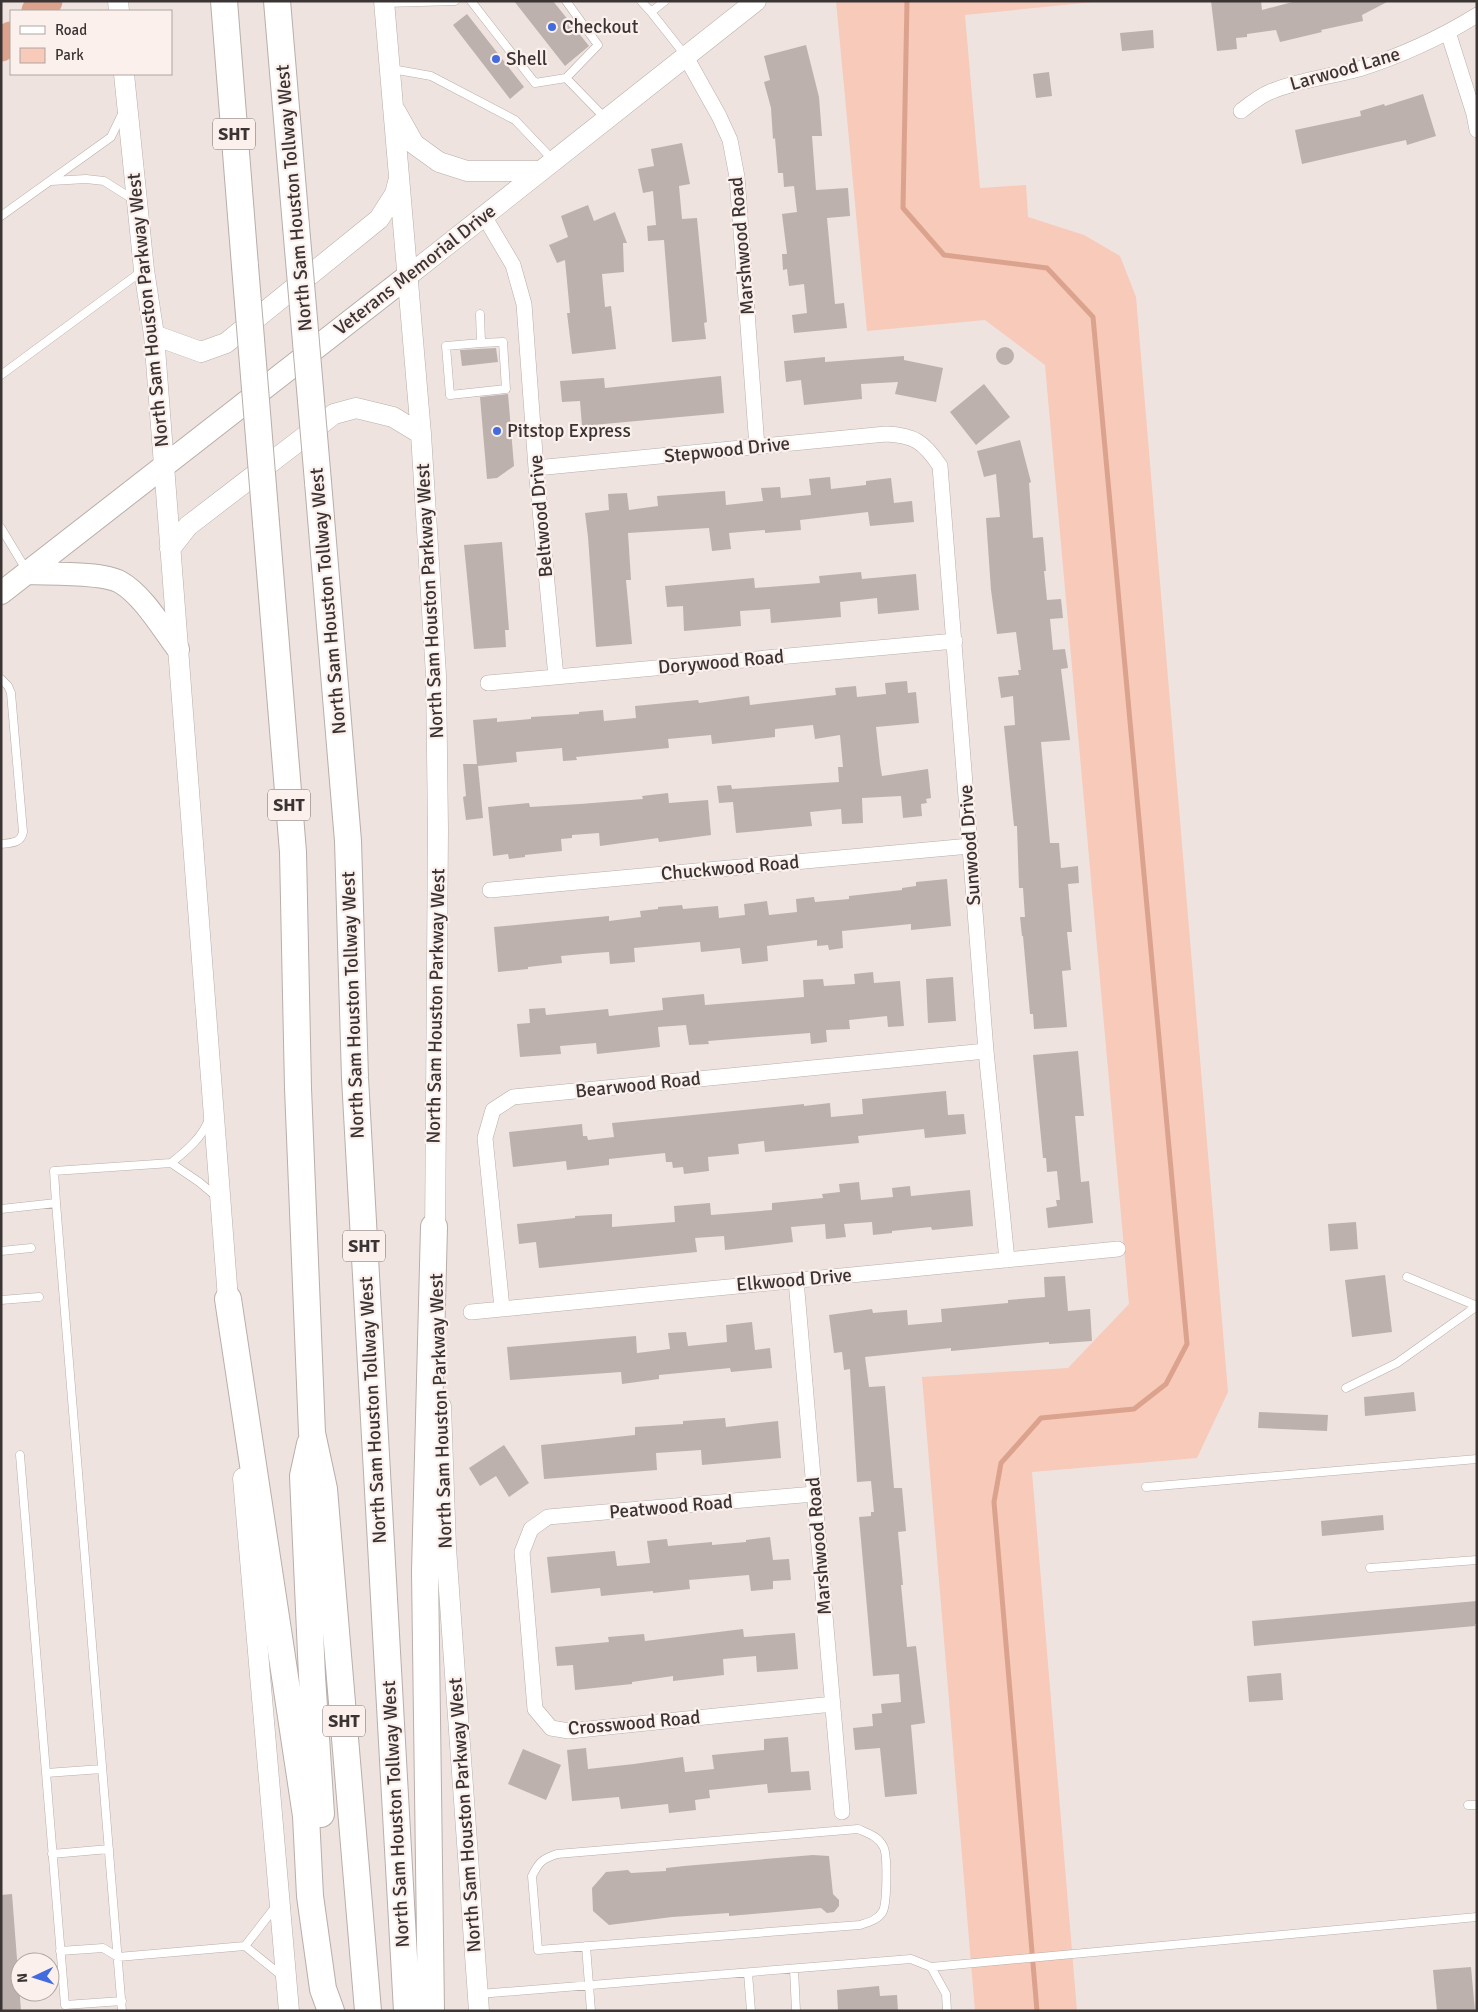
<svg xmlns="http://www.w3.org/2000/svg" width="1478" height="2012" font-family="Signika,sans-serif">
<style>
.green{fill:#f7caba}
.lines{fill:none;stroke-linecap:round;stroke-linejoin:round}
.stream{stroke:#dba38e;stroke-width:5}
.river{stroke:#dba38e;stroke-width:31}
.building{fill:#bcb1ad}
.lane-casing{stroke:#b8aeaa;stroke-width:9}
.street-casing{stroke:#b8aeaa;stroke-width:16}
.secondary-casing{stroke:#b8aeaa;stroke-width:21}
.primary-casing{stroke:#b8aeaa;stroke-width:24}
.highway-casing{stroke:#b8aeaa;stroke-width:28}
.lane{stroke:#fff;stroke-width:8}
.street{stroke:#fff;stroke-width:15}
.secondary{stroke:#fff;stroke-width:20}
.primary{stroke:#fff;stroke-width:22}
.highway{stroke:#fff;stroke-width:26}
.highway-bridge-casing{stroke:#b8aeaa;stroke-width:28;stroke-linecap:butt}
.highway-bridge{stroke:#fff;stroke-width:26}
.poi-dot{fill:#426bdd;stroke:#fcf0ec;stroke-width:2}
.labels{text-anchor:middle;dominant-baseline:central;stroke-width:4.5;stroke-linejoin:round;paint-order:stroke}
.shield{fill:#fcf0ec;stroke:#746d6b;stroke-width:1}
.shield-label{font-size:18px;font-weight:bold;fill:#3a3534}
.poi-label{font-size:19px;fill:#3a3534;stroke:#fcf0ec;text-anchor:start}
.street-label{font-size:19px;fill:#3a3534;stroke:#fcf0ec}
</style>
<rect width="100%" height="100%" fill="#eee3df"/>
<!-- green -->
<path class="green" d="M836,1H1104L965,15L980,188L1026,185L1028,217L1084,235L1120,256L1136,297L1228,1392L1197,1458L1032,1472L1077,2011H975L922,1377L1068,1368L1129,1304L1045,365L985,320L867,331Z"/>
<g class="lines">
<!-- stream -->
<path class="stream" d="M907,1L903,208L944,255L1047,268L1093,317L1187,1344L1166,1384L1134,1409L1041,1418L1001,1463L994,1502L1037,2011"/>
<!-- river -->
<path class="river" d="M37,11L47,1
M1,46L11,37"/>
</g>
<!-- building -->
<path class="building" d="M514,1H553L589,46L565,66Z
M1211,1H1261L1262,10L1296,1H1389L1362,15L1363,21L1321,30L1322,32L1280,42L1276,30L1247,34V37L1236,38L1237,49L1217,51Z
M467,14L524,87L510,99L453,25Z
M1153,30L1154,48L1122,51L1120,33Z
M806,45L819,97L822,136H812L816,190L848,188L850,216L827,218L835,304L844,303L847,328L794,333L792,315L807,313L804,284L789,286L787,269L783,270L782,254H787L782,214L797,212L794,186L784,187L783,173H778L775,138L773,139L771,108L764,82L770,80L764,56Z
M1049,72L1052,96L1036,98L1033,74Z
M1423,94L1436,136L1407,145L1406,140L1302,164L1295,130L1361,116L1360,111L1384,104L1385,106Z
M682,143L690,184L679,186L682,219L697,218L707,322L704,323L706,339L672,342L664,240L648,241L647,226L656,225L653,191L643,193L638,169L654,166L651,149Z
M588,205L594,221L615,212L627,243H623L624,272L602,274L605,307L611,306L616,349L572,354L567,313H570L565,260L557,263L549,245L568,237L561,216Z
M996 356a9 9 0 1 1 18 0a9 9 0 1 1-18 0Z
M496,348L498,362L462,366L460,350Z
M904,356V360L943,368L936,402L895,394L898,382L861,384L862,399L804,405L801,380L786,382L784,361L825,357V362Z
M721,376L724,413L582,426L580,401L562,402L560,381L604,378L605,388Z
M984,384L1010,417L976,445L950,412Z
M508,394L514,466L497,478L487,479L480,397Z
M1020,440L1031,482L1029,483L1033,538L1043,537L1046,571H1044L1047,600L1061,599L1063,618L1050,619L1053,650L1065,649L1068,668L1061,669L1070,740L1041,742L1050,843H1059L1061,868L1078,866L1079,883L1068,884L1072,932H1067L1071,970L1062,971L1067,1027L1034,1029L1033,1014H1030L1023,936H1022L1020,917H1025L1023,888H1019L1017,826H1014L1004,726L1015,725L1013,696L1001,698L998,677L1019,675L1018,670H1021L1016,632L997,634L991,590L986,518L1000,517L996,474L984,477L977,451Z
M830,477L831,489L866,485V481L891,478L894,503L912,501L914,522L870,526L868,512L800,520L801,530L765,533V530L729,533L731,549L712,551L709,528L628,533L631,580H626L632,644L596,647L588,537L585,513L609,510L608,494L627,493L629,510L658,506L657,496L725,491L726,505L763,501L761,488L780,487L781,498L811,495L809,479Z
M502,542L509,630H505L506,647L474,649L464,545Z
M861,572L862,579L916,574L919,610L878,614L877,598L840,602L841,617L771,623L770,609L740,611L741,626L684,631L683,606L667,607L665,586L754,578L755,588L820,583L819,576Z
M907,681L908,693L916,692L919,723L876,727L880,764L882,776L928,769L931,798L926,799L927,803L921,804L922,816L903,818L901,796L862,798L863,823L842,824L841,809L810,812L812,826L736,833L733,802L719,803L717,786L731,785L732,789L839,782L838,767H843L840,735L815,739L813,725L775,729V737L712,744L711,735L668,739L669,748L576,757L577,760L563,761L562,748L516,752L517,762L478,766L483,818L466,820L463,797L466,796L463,764H477L473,720L497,718V722L531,719V717L579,714V712L603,710L604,721L636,718L635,706L698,700L699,703L749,696L750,705L836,695L835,688L856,686L857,697L886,694L885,683Z
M668,793L669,803L708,800L711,835L659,842L658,838L600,846L599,833L572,835V838L561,839L562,851L525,855V857L509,859L508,854L493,856L488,807L529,803L530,807L580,804L643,799L642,796Z
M947,879L951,926L911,930V924L842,931L843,948L829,950L828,945L817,946V940L767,946L768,961L742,964L740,948L701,952L700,942L634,948L635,962L610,964L609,952L594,953L561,956L562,963L528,967V969L498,972L494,927L609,916V921L641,917L640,911L658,909V907L682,905L683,909L718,906L719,918L745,915L744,904L767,901L769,915L797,912L796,899L814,897L815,902L849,899V896L902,890V888L916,886V882Z
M873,972L874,983L900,981L904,1026L888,1027L887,1016L849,1020L850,1029L826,1030L827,1042L811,1044L810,1033L708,1041L709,1044L689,1045L686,1025L658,1027L660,1047L597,1054L596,1043L560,1046L561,1054L520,1057L517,1024L530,1023L529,1009L545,1008L546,1015L608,1009L609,1016L663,1010L662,998L704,994L705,1005L804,997L803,980L823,979L824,986L855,984L854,974Z
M953,977L956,1021L928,1023L926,979Z
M1078,1051L1084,1116H1075L1081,1182L1089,1181L1093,1223L1048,1228L1046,1208L1057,1206L1056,1200H1060L1057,1171L1047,1172L1046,1158H1043L1033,1055Z
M946,1091L948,1115L964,1114L966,1134L925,1138L924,1129L858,1136L859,1143L765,1152L764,1141L738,1144L739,1154L708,1157L709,1171L684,1174L683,1167L673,1168L672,1162H666L665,1153L609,1159V1165L567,1170L566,1161L513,1167L509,1132L582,1124L583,1136H587L588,1140L614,1137L612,1123L804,1104V1106L830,1103L831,1117L863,1114L862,1099Z
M859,1182L861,1200L893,1197L892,1188L910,1186L911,1196L970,1190L973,1226L932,1230L931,1227L892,1231V1233L873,1235L872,1222L844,1224L846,1237L826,1239L825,1224L791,1227L793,1242L725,1250L724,1236L695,1238L697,1252L539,1268L536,1242L519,1244L517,1224L575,1218V1216L612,1214V1227L675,1222L674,1206L710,1203L711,1215L772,1210V1203L823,1198L822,1194L840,1192L839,1184Z
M1356,1222L1358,1249L1330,1251L1328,1224Z
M1385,1275L1392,1332L1352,1337L1345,1280Z
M1065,1276L1068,1311L1090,1309L1092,1341L1049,1344V1342L951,1351V1348L865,1357L869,1387L885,1386L894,1488H902L906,1531L898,1532L903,1585H901L907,1647L916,1646L925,1723L911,1725L917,1794L885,1797L880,1748L855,1750L853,1728L873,1726L872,1714L882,1713L881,1704L901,1702L899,1674L873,1676L859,1517L871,1516V1512H874L871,1481L857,1482L850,1369L844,1370L842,1352L834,1353L829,1315L872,1309L873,1313L907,1310L908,1325L942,1322L941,1309L1008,1303V1300L1045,1297L1044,1277Z
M752,1322L755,1350L770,1348L772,1368L731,1372L730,1368L659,1375V1379L622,1384L621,1372L510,1380L507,1347L636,1336L637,1353L670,1349L668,1333L686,1332L688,1346L727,1342L726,1325Z
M1414,1392L1416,1411L1365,1416L1364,1397Z
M1259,1412L1328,1415L1327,1431L1258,1428Z
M725,1418L726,1427L778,1421L781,1458L702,1465L701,1450L656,1453L657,1470L544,1479L541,1445L635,1435V1427L683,1424V1421Z
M504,1445L529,1483L509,1497L496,1476L480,1486L469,1468Z
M1383,1515L1384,1530L1322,1536L1321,1521Z
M770,1537L773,1560L789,1559L791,1580L773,1581V1589L751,1591L749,1575L689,1580L690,1589L653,1593V1591L601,1596L600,1588L551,1593L547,1557L615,1551L617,1566L650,1563L647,1541L667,1539L668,1546L712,1542V1545L746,1542V1540Z
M1477,1601V1624H1475V1626L1254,1646L1252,1621Z
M743,1629L744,1637L795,1633L798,1669L757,1672L756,1656L723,1659L724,1675L673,1681V1676L632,1682V1684L575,1690L573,1665L557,1666L555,1647L609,1642L608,1637L644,1634L645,1641Z
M1281,1673L1283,1700L1249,1702L1247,1676Z
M788,1737L791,1772L809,1771L811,1790L768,1793L767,1784L709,1790L710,1798L695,1800L696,1810L669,1813L668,1804L621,1809L619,1797L572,1801L567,1750L586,1748L588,1769L634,1764L683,1757L685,1772L714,1769L712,1755L764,1750V1739Z
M523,1749L561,1765L546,1800L508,1784Z
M813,1855L829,1856L833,1894L839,1900V1906L834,1912L827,1913L821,1908L729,1916V1913L672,1917L609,1925L593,1911L592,1888L606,1872L628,1870L631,1873L666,1871V1868L684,1866Z
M12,1894L21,2011H1V1895Z
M1471,1967L1475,2011H1437L1433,1970Z
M879,1986L880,1996L897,1995L898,2011H838L837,1990Z"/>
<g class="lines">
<!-- lane casing -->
<g class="lane-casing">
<path id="lane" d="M471,1L535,83L566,78L605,118
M566,1L598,45L566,78
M641,1L651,12L665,1
M385,3L455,1
M651,12L685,55
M392,69L431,76L515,120L554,161
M51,181L86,179L104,181L134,200
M1,216L111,137L122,114
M480,314L481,343L503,342L506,389L450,395L446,346L481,343
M1,375L142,271
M1,528L27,571
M1,679L8,686L11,693L23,832C21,843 12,843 1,844
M209,1119C203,1137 186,1151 171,1163L199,1182L217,1197
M56,1203L122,2011
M1,1209L56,1203L54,1171L171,1163
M1,1251L31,1248
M1407,1277L1477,1306
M1,1300L39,1297
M1346,1388L1397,1363L1477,1306
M20,1455L65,2005L122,2001
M1146,1487L1477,1459
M1370,1568L1477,1560
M46,1773L102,1769
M1468,1805H1477
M858,1829C867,1833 878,1836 883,1846C888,1853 887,1902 883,1911C878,1920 869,1922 860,1925L538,1950L532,1876C539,1862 542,1859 557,1854Z
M52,1854L109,1849
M276,1906L245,1946L282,1976
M586,1946L591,2011
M60,1951L103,1948L118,1957L245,1946
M931,1967L1477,1917
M794,1969L796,2011
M748,1973L751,2011
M479,1994L911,1959L931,1967L946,1994L947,2011"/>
</g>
<!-- street casing -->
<g class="street-casing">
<path id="street" d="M1448,32L1474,114L1477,130
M686,57L719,116L730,140L737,177L757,447
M1241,111C1250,104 1260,96 1270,92C1298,80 1329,77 1359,69C1400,56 1440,38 1477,15
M484,216L513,265L524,304L536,468L556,677
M536,468L886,434C914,435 924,442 940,466L986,1051L1007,1260
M488,683L955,641
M490,890L970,846
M796,1280L842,1812
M502,1308L485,1138L493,1110L513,1097L986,1051
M471,1312L1118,1249
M814,1494L548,1517L531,1529L522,1552L535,1709L551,1728L569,1731L833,1704"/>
</g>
<!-- secondary casing -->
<g class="secondary-casing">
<path id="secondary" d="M118,1L119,11
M384,1L421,434L436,675L438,829L435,1240
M124,74L144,270L154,335L229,1312
M396,112L414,144L439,162L467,171H541
M408,276L756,1
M154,335L201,352L226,343L379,219L395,194L398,182
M170,549L188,526L334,414L356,408L393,417L421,434
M441,1406L446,1548L479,2011
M243,1478L289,2011"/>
</g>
<!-- primary casing -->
<g class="primary-casing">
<path id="primary" d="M28,573C50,574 103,572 120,582C143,595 162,628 178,649
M1,593L408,276"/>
</g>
<!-- highway casing -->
<g class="highway-casing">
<path id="highway" d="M224,1L245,266
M277,1L296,226
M318,482L348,841L355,1078L407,2011
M266,523L293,852L298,1088L312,1433L324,1489L368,2011
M228,1299L306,1816L310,1896L323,1989L331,2011
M310,1444L303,1476L312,1676L321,1814
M431,2011L425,1571L434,1227"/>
</g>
<!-- lane -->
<use href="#lane" class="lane"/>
<!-- street -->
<use href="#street" class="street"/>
<!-- secondary -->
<use href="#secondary" class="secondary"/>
<!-- primary -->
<use href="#primary" class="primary"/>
<!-- highway -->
<use href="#highway" class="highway"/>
<!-- highway-bridge casing -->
<g class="highway-bridge-casing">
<path id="highway-bridge" d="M296,226L318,482
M245,266L266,523"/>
</g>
<!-- highway-bridge -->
<use href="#highway-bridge" class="highway-bridge"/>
</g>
<!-- markers -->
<g class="poi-dot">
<circle cx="552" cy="27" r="5"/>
<circle cx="496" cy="59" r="5"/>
<circle cx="497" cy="431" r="5"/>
</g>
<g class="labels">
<!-- shield labels -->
<g class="shield">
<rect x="213" y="118.5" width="42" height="31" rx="4"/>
<rect x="268" y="789.5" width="42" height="31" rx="4"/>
<rect x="343" y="1230.5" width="42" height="31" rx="4"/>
<rect x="323" y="1705.5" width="42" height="31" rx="4"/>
</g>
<g class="shield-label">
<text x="234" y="134">SHT</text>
<text x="289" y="805">SHT</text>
<text x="364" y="1246">SHT</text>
<text x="344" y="1721">SHT</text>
</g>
<!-- poi labels -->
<g class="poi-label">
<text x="562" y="27">Checkout</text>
<text x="506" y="59">Shell</text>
<text x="507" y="431">Pitstop Express</text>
</g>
<!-- street labels -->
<g class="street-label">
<text transform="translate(1345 69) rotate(-16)">Larwood Lane</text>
<text transform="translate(294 198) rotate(-95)">North Sam Houston Tollway West</text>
<text transform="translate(742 246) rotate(-95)">Marshwood Road</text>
<text transform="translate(415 270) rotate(-38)">Veterans Memorial Drive</text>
<text transform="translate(148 310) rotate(-96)">North Sam Houston Parkway West</text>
<text transform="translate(727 450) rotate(-6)">Stepwood Drive</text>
<text transform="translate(541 516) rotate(-95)">Beltwood Drive</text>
<text transform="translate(328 601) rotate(-95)">North Sam Houston Tollway West</text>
<text transform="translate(430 601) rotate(-93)">North Sam Houston Parkway West</text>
<text transform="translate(721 662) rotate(-5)">Dorywood Road</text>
<text transform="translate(970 845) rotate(-94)">Sunwood Drive</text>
<text transform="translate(730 868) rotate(-5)">Chuckwood Road</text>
<text transform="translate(353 1005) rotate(-92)">North Sam Houston Tollway West</text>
<text transform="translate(436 1006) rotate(-89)">North Sam Houston Parkway West</text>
<text transform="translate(638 1085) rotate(-6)">Bearwood Road</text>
<text transform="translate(794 1280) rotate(-5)">Elkwood Drive</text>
<text transform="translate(373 1410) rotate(-93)">North Sam Houston Tollway West</text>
<text transform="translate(441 1411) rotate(-92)">North Sam Houston Parkway West</text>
<text transform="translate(671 1507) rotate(-5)">Peatwood Road</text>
<text transform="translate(819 1546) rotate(-95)">Marshwood Road</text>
<text transform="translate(634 1723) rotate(-5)">Crosswood Road</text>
<text transform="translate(396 1814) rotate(-93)">North Sam Houston Tollway West</text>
<text transform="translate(465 1815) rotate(-94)">North Sam Houston Parkway West</text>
</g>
</g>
<!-- border -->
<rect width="1478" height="2012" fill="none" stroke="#3a3534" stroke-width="5"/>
<!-- legend -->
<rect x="10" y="10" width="162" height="65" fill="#fcf0ec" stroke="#aea5a2"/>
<rect x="20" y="26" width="25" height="8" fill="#ffffff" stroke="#aea5a2"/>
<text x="55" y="35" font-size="15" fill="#3a3534">Road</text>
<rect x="20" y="48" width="25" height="15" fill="#f7caba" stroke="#aea5a2"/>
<text x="55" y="60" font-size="15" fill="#3a3534">Park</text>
<!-- north arrow -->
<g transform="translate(35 1977) rotate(266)"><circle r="24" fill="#fcf0ec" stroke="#aea5a2"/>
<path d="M0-4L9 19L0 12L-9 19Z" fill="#426bdd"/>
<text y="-8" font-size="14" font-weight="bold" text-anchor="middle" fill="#3a3534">N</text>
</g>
</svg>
